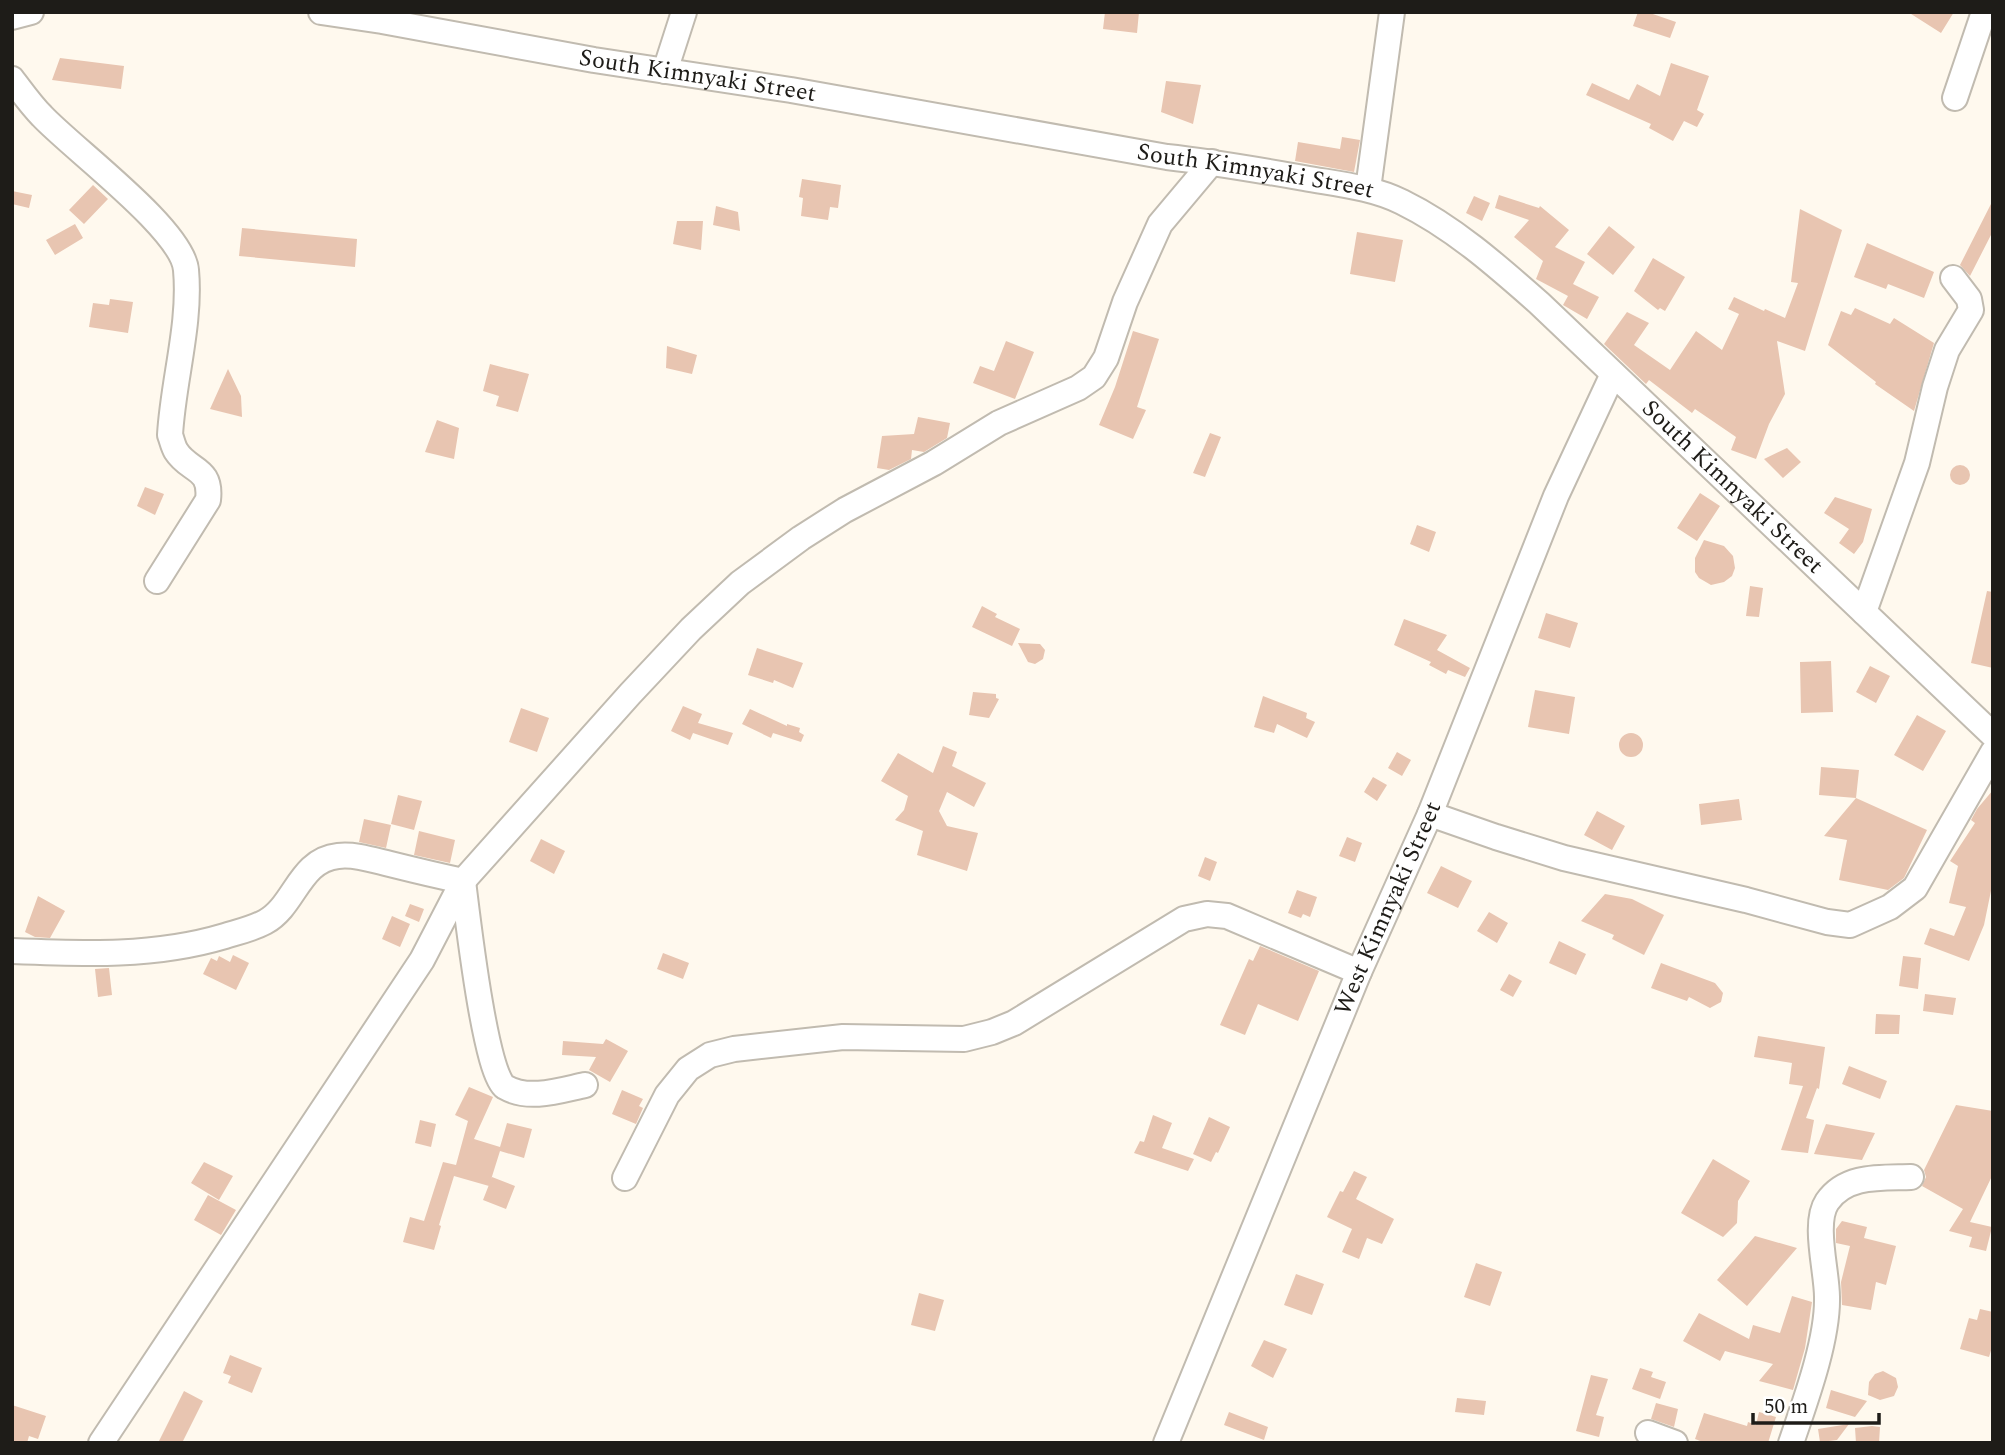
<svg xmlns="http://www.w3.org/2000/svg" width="2005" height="1455" font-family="Spectral,serif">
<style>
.building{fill:#e8c5b1}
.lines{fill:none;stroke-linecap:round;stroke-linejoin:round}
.minor-casing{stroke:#c1bbb0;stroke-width:28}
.minor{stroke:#fff;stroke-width:24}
.labels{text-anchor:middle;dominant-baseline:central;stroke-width:5;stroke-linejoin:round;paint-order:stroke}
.street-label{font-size:24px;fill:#1e1c18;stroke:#fff}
</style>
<rect width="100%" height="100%" fill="#fff9ee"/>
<!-- building -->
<path class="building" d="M1105,12H1139L1137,33L1103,29Z
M1638,12H1647L1676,22L1670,38L1633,26Z
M1908,12H1954L1941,33Z
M60,58L124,66L121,89L52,80Z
M1671,63L1709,76L1697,110L1704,114L1697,127L1684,121L1673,141L1649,128L1651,124L1586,95L1592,83L1629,100L1637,84L1660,96Z
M1166,81L1201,85L1193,124L1161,112Z
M1342,137L1360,140L1354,172L1295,161L1298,142L1340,149Z
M802,179L841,185L838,208L830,207L828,220L801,216L803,198L799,197Z
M93,185L108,199L84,224L69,210Z
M12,191L32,195L29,208L12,204Z
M1499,195L1539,208L1540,206L1569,230L1555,247L1585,262L1573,284L1599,297L1587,319L1563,305L1568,296L1536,279L1543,261L1514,237L1529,220L1495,208Z
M1474,196L1490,203L1482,221L1466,213Z
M1993,200V231L1970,276L1960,265Z
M716,206L738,212L740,231L713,225Z
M1800,209L1842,230L1805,351L1777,341L1785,394L1769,424L1756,459L1731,450L1736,437L1695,409L1692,413L1649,380L1646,384L1604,344L1627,312L1649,323L1634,345L1670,370L1696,331L1722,350L1739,314L1728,309L1734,297L1764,311L1765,309L1785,318L1798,283L1791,282Z
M677,221H703L701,250L673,244Z
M75,224L83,238L55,255L46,240Z
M1609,226L1635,247L1613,275L1587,254Z
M242,228L357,239L355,267L239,256Z
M1357,232L1403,240L1395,282L1350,274Z
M1867,243L1934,272L1924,298L1888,284L1886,289L1854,277Z
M1653,258L1685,277L1665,311L1660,308L1658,310L1634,291Z
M110,299L133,302L128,333L89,327L93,303L109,305Z
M1855,308L1890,324L1894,318L1934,343L1914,411L1875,384L1876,382L1828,345L1841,311L1851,315Z
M1133,331L1159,339L1137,407L1146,410L1133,439L1099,425L1115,387Z
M1006,341L1034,352L1015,399L973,383L980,366L994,371Z
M667,346L697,355L692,374L666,368Z
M490,364L529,374L518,412L496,406L499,396L483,391Z
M228,369L241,396L242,417L210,409Z
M918,417L950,423L947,438L924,452L912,450L911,459L889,470L877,468L882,436L914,434Z
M437,420L459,428L454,459L425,452Z
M1210,433L1221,437L1205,477L1193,473Z
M1787,448L1801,462L1783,478L1764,459Z
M1950 475a10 10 0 1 1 20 0a10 10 0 1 1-20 0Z
M145,487L164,494L155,515L137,506Z
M1700,493L1720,506L1697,541L1677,528Z
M1835,497L1872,509L1863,542L1854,554L1839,543L1849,529L1824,513Z
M1417,525L1436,532L1429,552L1410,544Z
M1704,540L1724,546L1733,556L1735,568L1732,576L1724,582L1711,585L1699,578L1695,572V558Z
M1750,586L1763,588L1759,617L1746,616Z
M1987,591L1993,592V668L1971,663Z
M982,606L997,614L995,617L1020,629L1012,646L972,627Z
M1546,613L1578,623L1570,648L1538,638Z
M1404,619L1447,635L1437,650L1470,668L1465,677L1448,670L1446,674L1429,665L1431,662L1394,645Z
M1018,643L1040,644L1045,650L1043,659L1035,664L1028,662Z
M757,648L803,663L793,688L774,680L773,683L748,675Z
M1831,661L1833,712L1801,713L1800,662Z
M1870,666L1890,676L1876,703L1856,692Z
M1535,690L1575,697L1569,734L1528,727Z
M973,692L996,694V698L999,699L989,718L969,715Z
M1263,696L1307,713L1306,718L1315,722L1307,738L1277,724L1274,733L1254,727Z
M683,706L702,714L698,723L733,733L728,745L693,733L690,740L671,731Z
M521,708L549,718L537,752L509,742Z
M750,709L787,726V724L800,728L799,732L804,735L801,742L773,733L771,738L742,724Z
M1917,715L1946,731L1923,771L1894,755Z
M1619 745a12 12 0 1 1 24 0a12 12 0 1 1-24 0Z
M943,746L957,752L952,766L986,783L974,807L947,792L939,811L947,826L978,833L967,871L917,855L923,831L895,820L904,810L908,796L881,781L898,753L933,773Z
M1397,752L1411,760L1402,776L1388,768Z
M1821,767L1859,770L1856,798L1819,795Z
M1373,777L1387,785L1377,801L1364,792Z
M1993,790V881L1984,925L1969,961L1924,944L1930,928L1954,936L1966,907L1949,903L1958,866L1950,861L1975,823L1971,820L1977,809Z
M398,795L422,801L414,830L391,824Z
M1856,798L1927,830L1904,878L1888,890L1839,880L1847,840L1824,836Z
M1739,799L1742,820L1701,825L1699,804Z
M1597,811L1625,826L1612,850L1584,835Z
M364,819L391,825L386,848L359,842Z
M419,831L455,840L450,863L414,855Z
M1347,837L1362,843L1355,862L1339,856Z
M541,839L565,851L554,874L530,861Z
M1205,857L1217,862L1210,881L1198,876Z
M1441,866L1472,881L1458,908L1427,893Z
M1297,890L1317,897L1310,917L1303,914L1301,918L1288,913Z
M1605,894L1632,899L1664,915L1644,955L1612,939L1614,935L1581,921Z
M38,896L65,911L50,938L35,937L25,932Z
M410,904L424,909L419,922L405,916Z
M1489,912L1508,923L1497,943L1477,931Z
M392,916L410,924L400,947L382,939Z
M1559,941L1586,954L1576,975L1549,963Z
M1260,946L1319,971L1298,1021L1258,1004L1245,1035L1220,1025L1249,959L1253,961Z
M663,953L689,963L683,979L657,969Z
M233,955L249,963L236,990L203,974L211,958L217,961L219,956L230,962Z
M1903,956L1921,958L1918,989L1899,986Z
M1661,963L1715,983L1723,993L1721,1002L1710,1008L1689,997L1687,1001L1651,988Z
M109,968L112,995L98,997L95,969Z
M1509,974L1522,981L1513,997L1500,990Z
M1925,994L1956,998L1953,1015L1923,1011Z
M1876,1014L1900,1015L1899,1034H1875Z
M1758,1036L1825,1047L1819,1089L1817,1088L1806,1118L1814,1120L1808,1153L1781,1150L1803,1086L1789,1084L1792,1063L1754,1057Z
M606,1039L628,1051L610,1082L589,1070L596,1057L562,1055L563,1041L603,1044Z
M1849,1066L1887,1081L1880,1099L1842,1084Z
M469,1087L493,1097L474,1139L500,1147L507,1123L532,1129L524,1158L500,1151L489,1186L454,1176L439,1225L441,1226L434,1250L403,1242L410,1217L424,1221L443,1162L456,1165L468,1121L455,1115Z
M622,1090L643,1099L639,1106L643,1108L636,1124L612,1114Z
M1956,1105L1993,1111V1174L1970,1222L1992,1227L1986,1251L1969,1247L1972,1237L1949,1231L1963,1209L1922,1186L1926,1177L1924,1170Z
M1153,1115L1172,1123L1162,1148L1194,1159L1188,1171L1134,1153L1140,1141L1144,1142Z
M1209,1117L1230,1127L1218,1153L1216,1152L1211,1162L1193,1154Z
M420,1120L436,1124L431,1147L415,1143Z
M1826,1124L1875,1133L1862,1160L1814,1154Z
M1713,1159L1750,1181L1738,1201L1737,1223L1723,1237L1681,1213Z
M204,1162L233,1176L219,1200L191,1183Z
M1354,1171L1367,1177L1356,1199L1394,1219L1382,1244L1367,1238L1359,1259L1342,1252L1352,1229L1327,1217L1340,1191L1343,1192Z
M492,1177L515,1186L506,1209L483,1200Z
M208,1195L236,1210L221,1235L194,1220Z
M1842,1221L1867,1227L1864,1238L1896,1246L1886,1285L1876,1282L1871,1310L1842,1305L1841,1282L1850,1246L1836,1243V1229Z
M1755,1236L1797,1248L1747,1306L1717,1280Z
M1476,1263L1502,1272L1490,1306L1464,1297Z
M1296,1274L1324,1284L1312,1315L1284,1305Z
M919,1293L944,1300L935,1331L911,1325Z
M1792,1296L1812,1302L1805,1348L1793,1390L1759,1381L1773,1364L1725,1351L1720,1361L1683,1341L1699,1313L1749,1339L1753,1325L1780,1333Z
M1980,1309L1993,1312V1344L1989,1357L1960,1349L1969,1318L1977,1320Z
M1264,1340L1287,1349L1273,1378L1251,1366Z
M230,1355L262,1368L252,1393L228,1383L231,1376L223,1373Z
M1640,1368L1653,1372L1651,1377L1666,1382L1660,1399L1632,1389Z
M1883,1371L1896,1378L1898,1387L1894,1396L1880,1400L1868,1395L1869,1382L1875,1374Z
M1591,1375L1608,1379L1596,1415L1604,1417L1599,1437L1576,1431Z
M1831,1390L1867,1401L1855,1417L1826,1408Z
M184,1391L203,1401L182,1443H158Z
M1457,1398L1486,1401L1484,1415L1455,1412Z
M1656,1403L1678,1409L1674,1427L1651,1419Z
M12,1405L46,1416L38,1439L29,1436L27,1443H12Z
M1229,1412L1268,1427L1264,1440L1224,1425Z
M1759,1412L1776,1417L1768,1443H1706L1695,1439L1704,1413L1747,1426L1748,1422L1756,1425Z
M1849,1424L1837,1440L1820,1442L1818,1429Z
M1872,1426L1880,1427L1879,1443H1856L1855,1428Z"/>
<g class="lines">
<!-- minor casing -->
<g class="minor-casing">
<g id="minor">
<path id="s1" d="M321,12L382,21L594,60L791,90L1167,157C1213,162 1258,170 1304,178C1337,184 1372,187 1402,202C1453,227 1496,265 1539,303L1993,735"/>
<path d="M12,17L31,12"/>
<path d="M665,71L684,12"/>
<path d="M12,79C22,92 31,105 42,116C73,149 183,230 186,270C191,324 173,381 170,435C172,440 173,446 176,451C189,472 212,467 208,500L157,581"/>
<path d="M1955,98L1984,12"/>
<path d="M1368,189L1392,12"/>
<path d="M1864,612L1917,463L1935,387L1947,350L1971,310L1969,299L1953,278"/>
<path d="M1430,814L1496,837L1564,858L1746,900L1827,922L1850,925L1890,907L1915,888L1993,752"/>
<path d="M12,951C84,954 155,957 225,936C238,932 252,929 265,922C295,906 299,860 338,856C355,854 373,860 390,864C414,870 439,876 463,881C467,912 485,1074 505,1087C529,1101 561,1090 585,1085"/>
<path d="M625,1178L667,1095L688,1069L710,1055L734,1049L843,1037L964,1039L992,1032L1014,1023L1184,919L1207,914L1227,916L1359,972"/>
<path d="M1648,1433L1675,1443"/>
<path d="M101,1443L422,960L463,881L630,694L691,629L740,583L801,538L845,510L934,463L999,423L1078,388L1094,377L1106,358L1125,302L1160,224L1212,162"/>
<path id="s2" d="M1166,1443L1359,972L1430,814L1556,496L1613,374"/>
<path d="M1791,1443C1805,1402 1828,1340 1827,1297C1827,1271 1813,1223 1827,1202C1846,1174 1882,1178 1911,1177"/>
</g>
</g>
<!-- minor -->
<use href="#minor" class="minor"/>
</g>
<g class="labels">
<!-- street labels -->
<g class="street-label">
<text stroke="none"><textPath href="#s1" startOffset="382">South Kimnyaki Street</textPath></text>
<text stroke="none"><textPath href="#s1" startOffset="948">South Kimnyaki Street</textPath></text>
<text stroke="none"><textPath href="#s1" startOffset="1536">South Kimnyaki Street</textPath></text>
<text stroke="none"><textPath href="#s2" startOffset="579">West Kimnyaki Street</textPath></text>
</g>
</g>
<!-- border -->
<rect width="2005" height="1455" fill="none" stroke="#1e1c18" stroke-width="28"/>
<!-- scale -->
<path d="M1753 1413v10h126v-10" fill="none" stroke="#1e1c18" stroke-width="3.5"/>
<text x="1764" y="1413" font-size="21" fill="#1e1c18" stroke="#ffffff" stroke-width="5" paint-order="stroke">50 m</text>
</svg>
